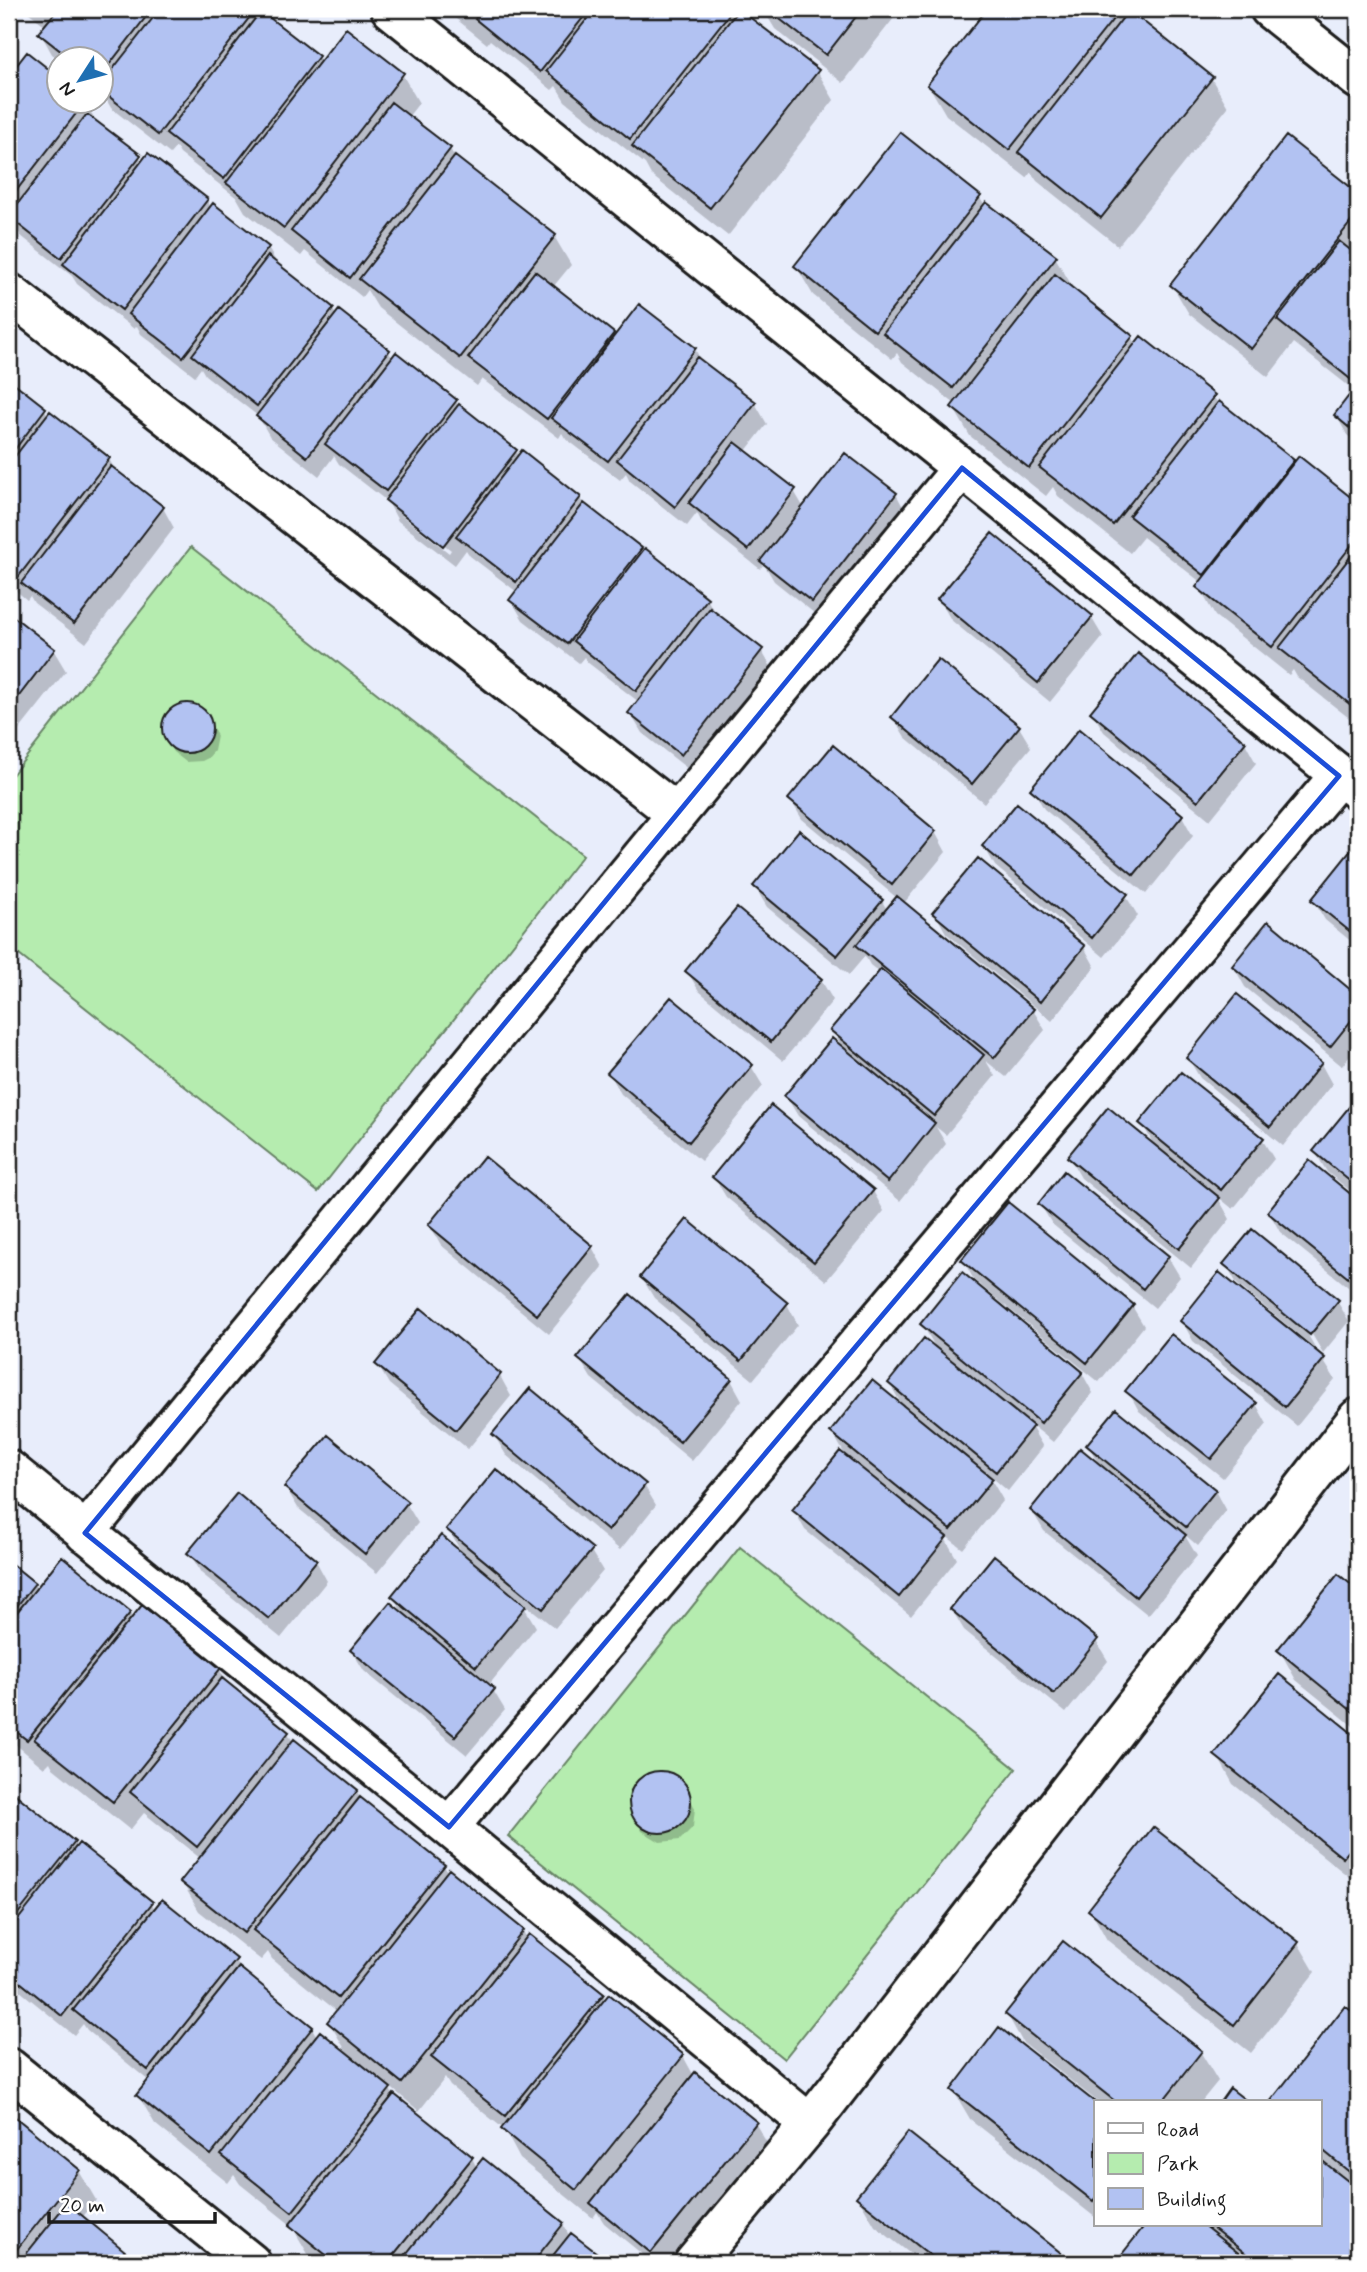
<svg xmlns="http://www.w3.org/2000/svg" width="1367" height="2272" font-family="Mynerve,sans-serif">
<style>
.green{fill:#b5ecaf;stroke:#688466;stroke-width:2}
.shadow{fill:#0003;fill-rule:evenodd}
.building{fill:#b2c2f2;stroke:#1c1c1c;stroke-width:2}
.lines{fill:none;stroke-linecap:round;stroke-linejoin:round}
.street-casing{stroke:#1c1c1c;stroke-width:44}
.secondary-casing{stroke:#1c1c1c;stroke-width:44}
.street{stroke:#fff;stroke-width:38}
.secondary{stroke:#fff;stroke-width:38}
.marked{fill:none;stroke:#1d4ed8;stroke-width:5;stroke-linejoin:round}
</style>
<rect width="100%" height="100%" fill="#e8edfb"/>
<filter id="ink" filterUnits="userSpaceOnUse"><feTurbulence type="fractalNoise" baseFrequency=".0143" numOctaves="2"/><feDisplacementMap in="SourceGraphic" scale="14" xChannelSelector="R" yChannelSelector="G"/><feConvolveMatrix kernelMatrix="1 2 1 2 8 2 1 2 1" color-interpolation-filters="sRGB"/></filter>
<g filter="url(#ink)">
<!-- green -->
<path class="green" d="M191,547L583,855L318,1192L9,947V779Z
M740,1547L1016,1769L784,2059L508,1836Z"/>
<!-- shadow -->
<path class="shadow" d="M24,9H259L263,14L318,57L321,63L402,74L419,103L408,117L450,149L456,159L554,236L571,265L553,287L613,334L615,338L695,349L703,364L755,403L767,424L745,452L794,491L804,508L896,494L907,514L824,621L774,581L764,564L760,569L702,523L697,513L687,526L630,481L626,473L620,480L565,438L562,433L559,438L482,379L477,386L378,308L367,290L362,297L305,251L301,256L245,212L237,198L180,154L176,147L170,154L111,108L102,92V60H60L52,54L41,34L46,26Z
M444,9H730L735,16L817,71L834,100L728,236L651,175L645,164L565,101L556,86L552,90L490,40L487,44Z
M763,9H901L843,83L775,29Z
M990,9H1118L1124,18L1211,78L1228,107L1118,246L1037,181L1031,172L1027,178L946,115L929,86Z
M9,65L14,71L60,102H86L96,122L139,156L143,163L207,200L211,208L268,248L279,267L332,309L337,316L388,351L393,359L456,401L458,406L516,451L519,457L580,498L583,504L641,549L643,553L707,599L716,615L761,650L773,670L693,773L642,733L630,713L639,702L587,662L584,657L579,663L523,620L511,600L517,592L470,556L466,550L455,565L398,521L388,502L339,464L334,456L319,476L270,437L258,416L205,375L201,368L195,376L141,334L137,326L134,329L77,284L72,276L21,236L15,226L13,229L9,226ZM401,511L451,550L449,553L401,515Z
M1287,138L1358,195V444L1347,435L1336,415L1355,391L1294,343L1268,377L1189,314L1172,285Z
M979,197L985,206L1055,257L1072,286L1070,289L1131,337L1136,345L1213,396L1219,405L1295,465L1300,459L1358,505V725L1297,677L1293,670L1289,675L1215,616L1199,587L1202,583L1143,537L1130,553L1058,496L1053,487L1046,496L970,436L953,407L955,404L902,362L897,353L892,359L813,295L796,266Z
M9,381L45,410L48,415L109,459L116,472L163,508L174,528L86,643L34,603L30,596L27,600L9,585Z
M939,599L1091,617L1103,637L1050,702L951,620Z
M9,615L54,651L66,671L9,743Z
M190,704L197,706L208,718L217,736L214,751L208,758L202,761L186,762L173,752L167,742L163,727L168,712L174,707Z
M1092,712L1245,743L1256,763L1210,820L1104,732Z
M893,717L1019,727L1031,747L984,803L905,737Z
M1033,789L1182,816L1193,836L1146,894L1044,809Z
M790,799L935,832L946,852L904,903L1033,1010L1045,1030L1006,1077L986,1061L995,1076L946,1135L936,1127L946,1144L900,1201L798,1116L786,1096L843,1048L832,1031L880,973L870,965L865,956L849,975L767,907L755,887L882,901L887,910L897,898L802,819Z
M984,846L1126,896L1138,916L1104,957L995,866Z
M1356,847L1358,849V947L1325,920L1313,900Z
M935,913L1084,947L1095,967L1052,1021L946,933Z
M1268,924L1358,998V1046L1342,1066L1245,987L1234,967Z
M687,971L821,980L833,1000L783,1061L699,991Z
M1188,1058L1321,1064L1332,1084L1283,1146L1200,1078Z
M751,1066L763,1086L701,1161L621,1094L610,1074Z
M1358,1099V1197L1327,1172L1315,1152Z
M1142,1123L1262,1139L1274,1159L1233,1209L1217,1196L1230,1219L1191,1268L1081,1178L1069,1157L1155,1147Z
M1309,1162L1358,1202V1295L1280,1232L1269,1212Z
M714,1177L873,1191L884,1211L826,1281L726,1197Z
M1040,1204L1168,1257L1180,1277L1155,1308L1052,1224Z
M687,1222L787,1304L798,1325L753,1380L654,1298L642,1278Z
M430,1225L592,1247L603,1267L549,1334L441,1245Z
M963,1260L1132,1306L1144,1326L1099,1382L974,1280Z
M1226,1264L1337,1301L1349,1321L1323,1353L1307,1326L1304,1328L1316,1349L1237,1284Z
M1182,1321L1317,1354L1318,1352L1335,1379L1297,1426L1193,1341Z
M922,1324L1082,1373L1093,1393L1053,1442L1029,1423L1043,1447L1008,1491L988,1474L1003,1500L963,1549L942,1533L957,1559L911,1616L805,1530L794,1510L847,1458L832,1432L904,1409L890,1384L937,1350Z
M579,1358L731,1380L742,1400L692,1461L591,1378Z
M377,1364L500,1376L511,1396L468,1449L389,1384Z
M1128,1391L1256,1404L1267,1424L1223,1478L1139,1411Z
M494,1435L644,1485L656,1505L620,1550L506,1455Z
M1088,1445L1215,1491L1226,1511L1198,1546L1184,1534L1197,1556L1148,1615L1044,1531L1032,1511L1100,1466Z
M286,1488L406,1503L418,1523L377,1573L298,1508Z
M448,1529L591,1551L603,1571L555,1628L520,1600L536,1627L488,1686L493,1690L505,1710L467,1755L364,1671L352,1651L403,1614L393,1596L463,1555Z
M190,1553L316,1561L327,1581L281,1638L201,1573Z
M9,1564L34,1584L37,1589L129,1613L133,1619L219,1669L230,1687L288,1733L293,1742L356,1791L361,1800L444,1866L448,1873L523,1931L527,1939L603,1995L606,2001L683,2056L694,2076L755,2123L767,2143L670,2263H653L604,2223L597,2212L593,2218L520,2159L504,2129L450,2086L445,2078L419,2111L388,2085L393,2095L472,2158L477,2168L563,2224L570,2237L572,2235L607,2263H319L308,2254L291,2225L240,2184L234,2175L228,2183L155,2124L138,2095L149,2081L87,2030L83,2024L74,2035L9,1982V1791L74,1843L77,1849L152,1904L155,1910L235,1960L242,1971L312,2028L317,2037L349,2056L329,2022L338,2012L272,1959L268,1952L261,1960L199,1911L182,1882L201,1859L144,1813L130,1830L53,1768L50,1762L44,1768L9,1739Z
M1339,1576L1358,1592V1730L1296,1680L1280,1651Z
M952,1610L1096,1641L1108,1661L1066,1713L964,1630Z
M1280,1676L1358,1740V1884L1233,1784L1217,1755Z
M654,1773H663L680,1780L695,1808L693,1827L680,1840L660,1842L642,1831L632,1812V1791L637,1782Z
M1154,1829L1298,1943L1315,1972L1251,2053L1107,1940L1091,1911Z
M1063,1943L1201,2053L1218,2081L1201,2102H1098L1023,2043L1007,2014Z
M1346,2008L1358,2018V2263H1117L1147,2225H1320V2102H1272Z
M953,2090L1096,2106V2218L970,2119Z
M9,2114L79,2171L96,2200L82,2218L130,2257L134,2263H9Z
M858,2197L1060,2254L1065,2263H922L875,2226Z
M845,2255L855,2263H839Z"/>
<!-- building -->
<path class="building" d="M58,9H152L102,74V60H72L38,33Z
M160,9H256L158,135L102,91V83Z
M483,9H590L540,72L475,19Z
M595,9H733L630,139L546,71Z
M739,9L819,70L710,208L632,146Z
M767,9H862L826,55Z
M987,9H1121L1009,150L927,85Z
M1129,10L1213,77L1101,218L1018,152Z
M261,11L319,56L224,179L166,134Z
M346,28L404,73L284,228L226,183Z
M27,52L60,78V102H85L9,200V75Z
M391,102L451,148L350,278L291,231Z
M87,114L141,155L61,258L9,217V215Z
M900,132L981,196L875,331L794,266Z
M1286,136L1358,193V213L1251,349L1170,285Z
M148,153L208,199L122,310L63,264Z
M455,156L556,235L460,358L359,279Z
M986,202L1057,256L953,388L883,333Z
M213,203L269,247L183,357L128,314Z
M1339,241L1358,256V376L1354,382L1277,320Z
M268,256L334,308L257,406L192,355Z
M535,271L614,333L547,419L468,358Z
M1055,274L1133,336L1029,468L951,407Z
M639,304L696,348L608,461L551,418Z
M339,310L390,350L307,457L256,416Z
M1141,336L1215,395L1113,525L1039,467Z
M396,352L457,400L386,491L325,444Z
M697,357L756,402L675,507L617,460Z
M9,379L46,408L9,457Z
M1358,384V435L1334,415Z
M1219,401L1294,460L1204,575L1129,516Z
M459,404L517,450L443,546L385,500Z
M50,411L110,458L15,581L9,576V464Z
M735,442L796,489L748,550L689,503Z
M522,450L581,497L516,582L456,536Z
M845,453L897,493L812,602L760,561Z
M1299,456L1358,503V537L1272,647L1196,587Z
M111,466L164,507L74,624L21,583Z
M584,503L642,548L567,644L509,600Z
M992,533L1093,616L1038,683L937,599Z
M1358,547V706L1356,709L1279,648Z
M645,548L708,598L636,691L573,641Z
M710,608L763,649L681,755L628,713Z
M9,613L55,649L9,709Z
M1138,653L1246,742L1198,801L1090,712Z
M938,659L1020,726L972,784L891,717Z
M162 728a25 25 0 1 1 50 0a25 25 0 1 1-50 0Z
M1079,729L1183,815L1134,875L1030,789Z
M833,745L936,831L892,885L788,799Z
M1017,803L1128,894L1092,938L982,846Z
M799,830L883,900L837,956L753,886Z
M1356,844L1358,846V938L1311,900Z
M978,858L1085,946L1040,1002L932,913Z
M897,896L1034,1009L994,1058L856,945Z
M737,908L822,979L771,1042L685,971Z
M1268,921L1358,996V1012L1330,1047L1232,966Z
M881,969L984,1055L934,1116L830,1030Z
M1237,994L1322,1063L1270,1127L1186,1058Z
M671,997L753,1065L689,1142L607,1073Z
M832,1038L935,1123L888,1182L784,1096Z
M1181,1072L1264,1138L1221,1190L1139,1123Z
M1358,1096V1188L1313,1151Z
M771,1105L874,1190L814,1262L712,1177Z
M1108,1107L1220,1198L1179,1249L1067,1157Z
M484,1156L593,1246L537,1315L428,1225Z
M1309,1160L1358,1200V1286L1267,1212Z
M1064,1171L1169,1256L1143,1289L1038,1204Z
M1008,1202L1134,1305L1087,1363L961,1260Z
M687,1219L788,1303L741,1361L640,1277Z
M1252,1229L1339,1300L1310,1335L1223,1264Z
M962,1272L1083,1372L1041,1423L920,1324Z
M1219,1272L1325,1358L1285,1407L1180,1321Z
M630,1294L732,1379L680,1442L577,1358Z
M421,1308L501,1374L456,1430L375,1364Z
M1171,1334L1257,1403L1211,1459L1125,1391Z
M924,1338L1033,1426L996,1472L888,1383Z
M872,1380L993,1479L951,1530L830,1432Z
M530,1388L646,1484L608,1531L492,1434Z
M1116,1409L1216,1490L1186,1527L1086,1445Z
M328,1435L408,1502L365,1554L284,1487Z
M1080,1448L1186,1535L1136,1597L1030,1510Z
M840,1451L947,1537L899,1597L792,1510Z
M496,1469L593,1549L543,1609L446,1529Z
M237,1493L317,1560L269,1619L187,1553Z
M441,1535L526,1606L476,1667L391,1596Z
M994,1555L1098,1639L1054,1694L950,1609Z
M62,1556L131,1612L27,1740L9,1726V1622Z
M9,1562L35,1583L9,1616Z
M1338,1574L1358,1590V1716L1277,1650Z
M390,1602L495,1689L455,1736L350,1650Z
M142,1605L221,1668L113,1802L34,1739Z
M1279,1674L1358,1738V1839L1343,1858L1214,1755Z
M222,1678L289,1732L197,1847L130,1792Z
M294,1739L358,1790L244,1933L180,1882Z
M629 1802a31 31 0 1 1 62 0a31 31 0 1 1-62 0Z
M9,1789L75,1842L9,1925Z
M360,1797L445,1865L338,1998L253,1930Z
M1153,1827L1299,1942L1234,2025L1088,1910Z
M79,1843L153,1902L62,2016L9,1973V1931Z
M449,1869L524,1930L402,2083L327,2022Z
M162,1899L237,1959L148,2070L73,2010Z
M529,1934L604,1994L505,2116L431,2057Z
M1063,1941L1202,2051L1162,2102H1116L1005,2014Z
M239,1967L313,2027L211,2155L136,2095Z
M609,1994L684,2055L576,2190L501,2129Z
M1345,2006L1358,2016V2179L1320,2148V2102H1270Z
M999,2027L1096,2103V2197L1093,2201L951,2090Z
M320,2031L391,2088L292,2212L221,2155Z
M695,2072L757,2122L651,2253L590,2203Z
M1230,2088L1248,2102H1220Z
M394,2094L473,2157L387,2263H336L289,2225Z
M9,2112L80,2170L9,2259Z
M908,2132L1061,2253L1053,2263H940L856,2197Z
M483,2158L564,2223L532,2263H399Z
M1320,2159L1358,2189V2263H1258L1209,2225H1320Z
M67,2203L131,2256L125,2263H19Z
M1145,2225H1203L1251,2263H1115Z
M571,2233L610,2263H547Z"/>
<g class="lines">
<!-- street casing -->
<g class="street-casing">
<path id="street" d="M391,9L962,468L1358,790
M9,293L677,814
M9,1470L449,1827L810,2124
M85,1533L962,468
M449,1827L1339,776
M9,2068L251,2263
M694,2263L810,2124L1358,1418"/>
</g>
<!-- secondary casing -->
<g class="secondary-casing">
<path id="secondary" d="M1270,9L1358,79"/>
</g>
<!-- street -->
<use href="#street" class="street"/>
<!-- secondary -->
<use href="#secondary" class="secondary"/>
</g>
</g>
<!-- marked area -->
<path class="marked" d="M962,468L1339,776L449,1827L85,1533Z"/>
<!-- margin -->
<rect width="1367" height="2272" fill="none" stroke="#fff" stroke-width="35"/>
<rect x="18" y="18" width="1332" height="2237" fill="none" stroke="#1c1c1c" stroke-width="2.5" filter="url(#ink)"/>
<!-- legend -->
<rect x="1094" y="2100" width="228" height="126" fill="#ffffff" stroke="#a4a4a4" stroke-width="2"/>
<rect x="1108" y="2123" width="35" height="10" fill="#ffffff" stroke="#a4a4a4" stroke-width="2"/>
<text x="1157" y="2136" font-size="21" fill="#1c1c1c">Road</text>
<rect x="1108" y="2153" width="35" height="21" fill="#b5ecaf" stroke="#a4a4a4" stroke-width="2"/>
<text x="1157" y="2170" font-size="21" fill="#1c1c1c">Park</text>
<rect x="1108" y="2188" width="35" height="21" fill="#b2c2f2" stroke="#a4a4a4" stroke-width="2"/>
<text x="1157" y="2206" font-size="21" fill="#1c1c1c">Building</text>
<!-- north arrow -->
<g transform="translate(80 80) rotate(234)"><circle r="33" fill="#ffffff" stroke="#a4a4a4" stroke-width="2"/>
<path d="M0-5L12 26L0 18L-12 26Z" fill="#1f6fb2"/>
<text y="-10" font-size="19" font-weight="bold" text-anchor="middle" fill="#1c1c1c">N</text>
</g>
<!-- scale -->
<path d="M49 2212v10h166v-10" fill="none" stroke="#1c1c1c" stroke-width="3.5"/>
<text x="60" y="2212" font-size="21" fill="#1c1c1c" stroke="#ffffff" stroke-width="5" paint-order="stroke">20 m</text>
</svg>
